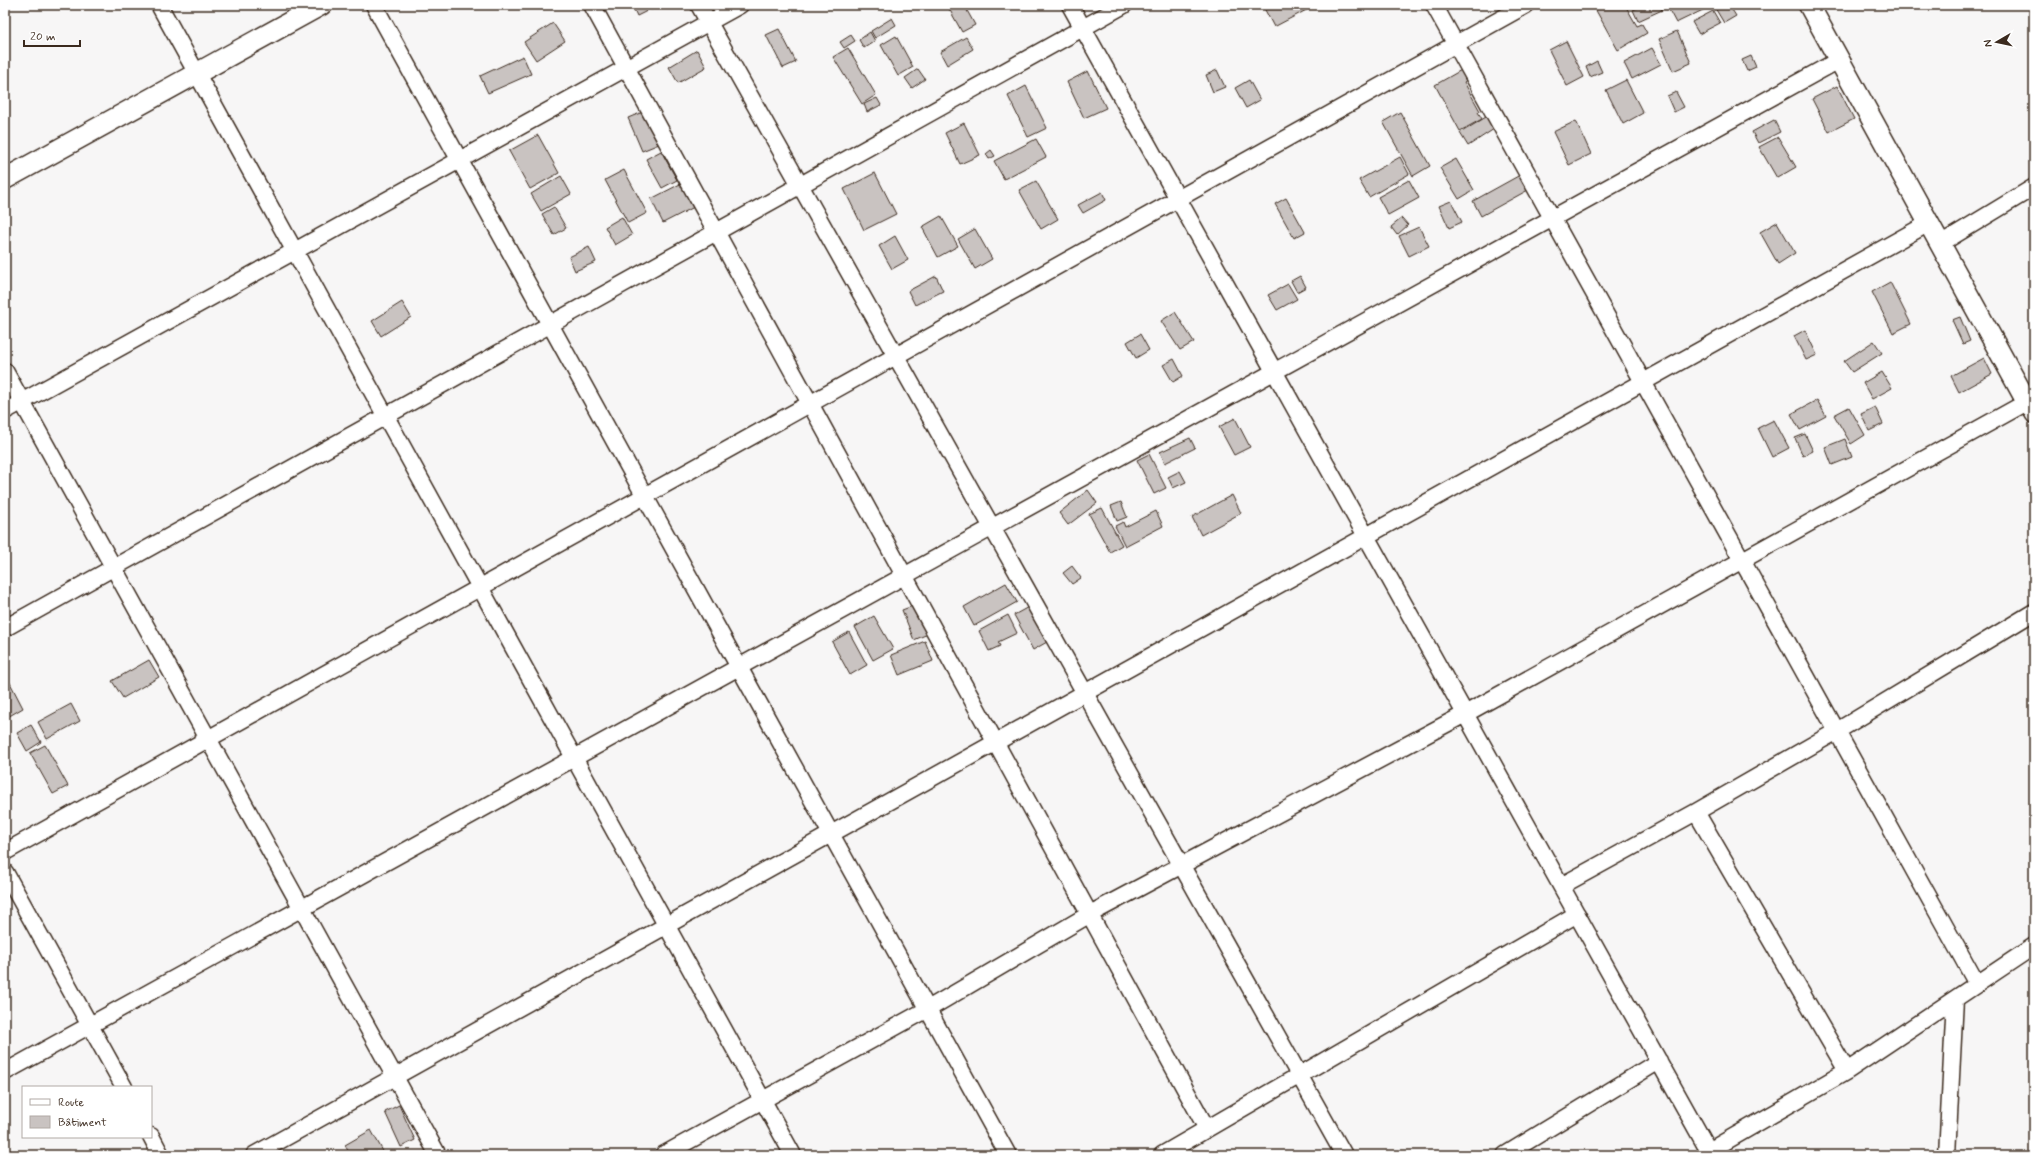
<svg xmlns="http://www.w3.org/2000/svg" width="2039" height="1160" font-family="Mynerve,sans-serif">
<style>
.building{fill:#c9c3c1;stroke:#3b2a1e}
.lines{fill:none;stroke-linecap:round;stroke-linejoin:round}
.minor-casing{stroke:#3b2a1e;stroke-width:19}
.tertiary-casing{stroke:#3b2a1e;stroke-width:23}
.minor{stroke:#fff;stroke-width:16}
.tertiary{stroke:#fff;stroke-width:20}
</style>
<rect width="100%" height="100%" fill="#f7f6f6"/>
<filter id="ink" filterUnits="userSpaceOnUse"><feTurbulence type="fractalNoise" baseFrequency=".025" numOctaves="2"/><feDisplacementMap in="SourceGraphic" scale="8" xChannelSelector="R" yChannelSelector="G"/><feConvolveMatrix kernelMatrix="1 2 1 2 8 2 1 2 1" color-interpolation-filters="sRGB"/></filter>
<g filter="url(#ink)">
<!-- building -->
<path class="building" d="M632,5H644L647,11L637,16Z
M648,5H658L651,10Z
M947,5H964L975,25L962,32Z
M1270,5H1313L1314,6L1274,27L1264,8Z
M1593,5H1625L1637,26L1642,24L1647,33L1618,50Z
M1644,5H1660L1662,10L1638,21L1633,10Z
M1673,5H1706L1707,8L1676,23L1668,8Z
M1719,5H1729L1736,16L1724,23L1715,8Z
M1713,11L1720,23L1699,34L1692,22Z
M892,18L896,25L875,38L871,31Z
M553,23L565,41L536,60L524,42Z
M779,29L796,62L783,68L766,35Z
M1677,31L1691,63L1673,71L1659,39Z
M870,32L875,41L864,48L859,40Z
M851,35L855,41L844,48L840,42Z
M896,36L913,67L898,76L881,45Z
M966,37L973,49L947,65L940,52Z
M1566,41L1584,77L1567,86L1549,50Z
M848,48L876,95L862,104L833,57Z
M1652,48L1661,64L1632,79L1624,63Z
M697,50L706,67L678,83L669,67Z
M523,56L531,74L488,93L480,76Z
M1751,56L1756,67L1747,71L1742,60Z
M1597,61L1602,72L1590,77L1586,67Z
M918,69L925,79L912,88L905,78Z
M1463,69L1468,79L1464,82L1480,111L1478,112L1482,119L1460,131L1435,85Z
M1217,70L1225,87L1213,92L1206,75Z
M1088,71L1106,108L1084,118L1067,82Z
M1249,80L1260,100L1246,108L1235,88Z
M1626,80L1643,113L1623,124L1606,90Z
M1026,86L1047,128L1028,137L1008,96Z
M1837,86L1854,119L1829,132L1812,99Z
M1676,92L1684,107L1674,112L1667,96Z
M877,98L881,105L867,112L864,104Z
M645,111L659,144L642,151L628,118Z
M1400,112L1430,166L1413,176L1383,122Z
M1486,117L1494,129L1468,146L1460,133Z
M1774,120L1780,132L1758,143L1752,132Z
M1576,121L1591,154L1569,165L1553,132Z
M964,123L980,155L960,164L945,133Z
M538,135L559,173L530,189L509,151Z
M1778,137L1796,167L1777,178L1759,147Z
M1036,139L1046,157L1004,179L994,161Z
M991,150L995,156L989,159L986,154Z
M661,151L677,180L662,188L646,159Z
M1400,157L1409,174L1369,197L1359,180Z
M1456,159L1474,190L1459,199L1440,168Z
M624,170L647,213L628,223L605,180Z
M875,173L896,214L864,230L844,189Z
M1520,175L1528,190L1481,216L1473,201Z
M561,176L571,194L541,211L531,194Z
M1409,180L1419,198L1388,215L1378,197Z
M686,181L698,205L663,223L651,199Z
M1036,181L1058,219L1041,229L1019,190Z
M1102,192L1106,200L1083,213L1078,205Z
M1286,198L1305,232L1294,238L1275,204Z
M1451,201L1462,222L1449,228L1439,206Z
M554,207L566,228L554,235L542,214Z
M941,216L958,246L938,257L922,227Z
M622,217L632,235L615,245L605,227Z
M1402,218L1408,225L1397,235L1391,227Z
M1777,222L1795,253L1778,264L1760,232Z
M1419,227L1429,246L1409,256L1399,236Z
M975,229L992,259L975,269L958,239Z
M895,236L908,260L892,269L879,246Z
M589,247L596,262L575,271L569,257Z
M936,276L943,291L915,305L908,291Z
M1300,276L1306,287L1297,292L1291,281Z
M1890,282L1911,324L1893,333L1872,292Z
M1288,284L1297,299L1277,310L1268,295Z
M402,302L411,317L381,336L372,321Z
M1175,312L1194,342L1180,350L1161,321Z
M1960,317L1970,341L1963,344L1952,320Z
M1805,330L1817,355L1806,360L1794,336Z
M1140,334L1149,350L1136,358L1127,342Z
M1874,341L1882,353L1852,372L1844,361Z
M1984,358L1992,374L1959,392L1951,376Z
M1174,359L1183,376L1173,382L1163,365Z
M1882,372L1892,388L1872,399L1863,383Z
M1817,400L1826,416L1800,430L1791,414Z
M1849,407L1865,435L1851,444L1834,415Z
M1875,407L1883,424L1869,431L1861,414Z
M1235,418L1250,447L1234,455L1219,427Z
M1774,420L1789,448L1772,457L1758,428Z
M1805,434L1813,451L1803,456L1795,438Z
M1190,438L1195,448L1165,463L1160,452Z
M1845,439L1852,457L1832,465L1825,447Z
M1149,454L1166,488L1154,494L1137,460Z
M1180,471L1186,482L1173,488L1168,477Z
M1088,490L1097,503L1068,525L1059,513Z
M1232,495L1241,513L1201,535L1192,517Z
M1121,502L1127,517L1117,521L1111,506Z
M1102,508L1122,545L1110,552L1089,514Z
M1156,511L1163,526L1125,546L1115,526L1123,522L1125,527Z
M1072,566L1081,578L1072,584L1063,573Z
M1006,583L1017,602L974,626L964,607Z
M918,604L930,633L914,640L902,610Z
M1032,605L1038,616L1033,618L1047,642L1033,650L1014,615Z
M1008,615L1017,633L998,642L1000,646L989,651L979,631Z
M874,616L893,649L873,660L855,627Z
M849,632L867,665L850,675L832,642Z
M925,641L933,661L899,675L891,655Z
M149,660L159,677L123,698L112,681Z
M5,677H7L23,708L6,718Z
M71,704L80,721L47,739L38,722Z
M31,725L41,742L27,751L17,733Z
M45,745L68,786L53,794L30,753Z
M399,1105L415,1140L401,1147L385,1112Z
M371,1130L384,1153L381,1155H350L345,1145Z"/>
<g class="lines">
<!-- minor casing -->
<g class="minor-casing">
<path id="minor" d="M159,5L793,1155
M374,5L1008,1155
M592,5L1207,1129
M699,5L1344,1155
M1070,5L1711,1155
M1434,5L1977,984
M1940,244L2034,187
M5,371L438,1155
M5,411L740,5
M5,628L1124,5
M1696,812L1847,1071
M5,852L1526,5
M5,872L124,1087
M1561,886L1696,812L1837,731L2034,612
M5,1072L1839,60
M151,1136L161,1155
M1709,1151L1847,1071L2034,946
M254,1155L1929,223
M663,1155L928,1009L1090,914L1465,714L2027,402L2034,415
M1162,1155L1577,914
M1505,1155L1659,1061
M1947,1155L1955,999"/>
</g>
<!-- tertiary casing -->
<g class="tertiary-casing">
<path id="tertiary" d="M1809,5L2027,402L2034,398
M5,179L321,5"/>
</g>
<!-- minor -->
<use href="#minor" class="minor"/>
<!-- tertiary -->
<use href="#tertiary" class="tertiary"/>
</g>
</g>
<!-- margin -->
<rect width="2039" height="1160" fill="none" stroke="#fff" stroke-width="20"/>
<rect x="10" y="10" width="2019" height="1140" fill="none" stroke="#3b2a1e" stroke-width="1.5" filter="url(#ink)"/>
<!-- legend -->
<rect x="22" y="1086" width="130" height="52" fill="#ffffff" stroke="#b1aaa5"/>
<rect x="30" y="1099" width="20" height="6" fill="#ffffff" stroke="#b1aaa5"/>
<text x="58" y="1106" font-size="12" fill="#3b2a1e">Route</text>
<rect x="30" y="1116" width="20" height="12" fill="#c9c3c1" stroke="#b1aaa5"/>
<text x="58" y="1126" font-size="12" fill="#3b2a1e">Bâtiment</text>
<!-- north arrow -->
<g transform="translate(1997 42) rotate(261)" stroke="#ffffff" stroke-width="3" paint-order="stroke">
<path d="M0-3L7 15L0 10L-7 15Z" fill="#3b2a1e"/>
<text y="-6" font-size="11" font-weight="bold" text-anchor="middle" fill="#3b2a1e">N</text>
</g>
<!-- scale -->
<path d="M24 40v6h56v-6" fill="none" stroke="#3b2a1e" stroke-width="2"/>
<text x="30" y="40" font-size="12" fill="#3b2a1e" stroke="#ffffff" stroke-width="3" paint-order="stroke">20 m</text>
</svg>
